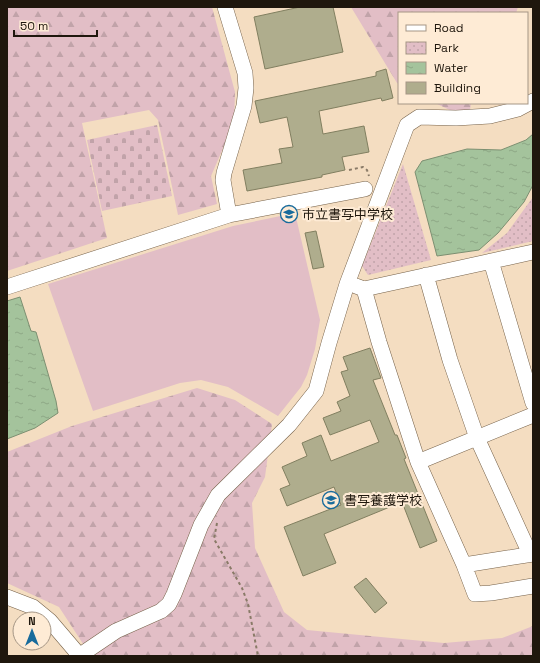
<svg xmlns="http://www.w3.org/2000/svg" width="540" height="663" font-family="'Space Grotesk','Noto Sans JP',sans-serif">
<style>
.grass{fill:#e2bec6}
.forest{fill:url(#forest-firs)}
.cemetery{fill:url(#cemetery-stones)}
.park{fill:url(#park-dots)}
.water{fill:url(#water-ripples);stroke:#7c8f71}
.building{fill:#afad8d;stroke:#817f60}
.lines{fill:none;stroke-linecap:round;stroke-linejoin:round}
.minor-casing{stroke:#76624a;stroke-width:16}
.path{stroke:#897a67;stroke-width:2;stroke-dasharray:3 3;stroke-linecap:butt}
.minor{stroke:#fff;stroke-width:15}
.labels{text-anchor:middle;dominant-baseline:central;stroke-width:4;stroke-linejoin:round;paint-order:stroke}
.poi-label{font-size:13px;fill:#1f170d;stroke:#feebd5;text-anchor:start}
</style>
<defs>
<pattern id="forest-firs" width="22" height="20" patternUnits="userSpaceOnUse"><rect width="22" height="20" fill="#e2bec6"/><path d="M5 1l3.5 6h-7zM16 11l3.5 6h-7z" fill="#c1a3a9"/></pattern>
<pattern id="cemetery-stones" width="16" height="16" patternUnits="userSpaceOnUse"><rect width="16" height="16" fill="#e2bec6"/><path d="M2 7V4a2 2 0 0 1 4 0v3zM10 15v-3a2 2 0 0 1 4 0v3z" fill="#c1a3a9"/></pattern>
<pattern id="park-dots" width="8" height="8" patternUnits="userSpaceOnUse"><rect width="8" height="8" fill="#e2bec6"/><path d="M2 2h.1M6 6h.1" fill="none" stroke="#c1a3a9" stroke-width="1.8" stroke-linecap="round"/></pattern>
<pattern id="water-ripples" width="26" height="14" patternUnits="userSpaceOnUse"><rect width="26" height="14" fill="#a4c39c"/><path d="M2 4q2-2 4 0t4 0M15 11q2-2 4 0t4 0" fill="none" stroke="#8da785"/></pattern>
</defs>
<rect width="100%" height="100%" fill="#f4ddc1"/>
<!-- grass -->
<path class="grass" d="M295,213L320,320L315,349L307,375L301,387L278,416L228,387L201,380L180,383L93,411L48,284L233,226Z"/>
<!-- forest -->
<path class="forest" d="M7,7H212L235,92L234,123L211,176L217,204L178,215L158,120L149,110L82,123L107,238L7,271Z
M351,7H518L516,13H399V84L397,83Z
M435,103H471L470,110L452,111Z
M197,388L235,400L272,424L265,477L252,503L255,548L284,612L307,630L444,643L502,638L533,626V656H87L89,653L59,607L7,583V452L72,426Z"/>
<!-- cemetery -->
<path class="cemetery" d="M157,125L172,196L102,211L87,140Z"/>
<!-- park -->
<path class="park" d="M403,164L431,260L368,275L362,266Z
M533,197V241L482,253L507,233Z"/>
<!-- water -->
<path class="water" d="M533,134V185L524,202L498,233L479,250L437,256L415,172L422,161L467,149L501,150L526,140Z
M20,297L31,331L36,332L56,401L58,413L35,428L7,439V301Z"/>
<!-- building -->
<path class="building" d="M300,7H333L343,52L265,69L254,17Z
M386,69L393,98L382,101L381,98L319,111L323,134L364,126L369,152L342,157L345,170L322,175V177L247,191L243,170L282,163L279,149L293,147L287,117L260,123L255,101L376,76V72Z
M316,231L324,267L313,269L305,233Z
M370,348L381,378L373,380L395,435H397L406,458L404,459L437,541L420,548L402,502L324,534L336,563L303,576L284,527L341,505L334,487L287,506L280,489L290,485L282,467L307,456L302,443L321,435L331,461L379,442L370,420L330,435L323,418L341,411L337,402L350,396L341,372L348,370L343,357Z
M366,578L387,603L375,613L354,587Z"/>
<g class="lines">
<!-- minor casing -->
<g class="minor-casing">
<path id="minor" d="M225,7L245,73L246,88L244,106L224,173L223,180L229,215
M491,261L533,403
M426,275L450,360L477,438L530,554
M356,286L364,289L533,252
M7,287L229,215L365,189
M364,289L379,342L418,462L464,565L533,554
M418,462L533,415
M464,565L475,594L491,593L533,586
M7,597L33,607L50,621L79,655
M79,656L116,631L161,611L169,604L174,594L201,525L218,495L289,425L316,391L329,343L347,284L407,125L419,117L456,118L490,116L518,109L533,101"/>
</g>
<!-- path -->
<path class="path" d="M349,170L363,167L367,170L369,176
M217,523L214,539L242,588L248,604L258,656"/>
<!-- minor -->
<use href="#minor" class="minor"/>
</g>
<!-- icons -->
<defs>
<g id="school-ring" transform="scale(0.9)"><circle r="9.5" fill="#feebd5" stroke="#186b9c" stroke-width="1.5"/><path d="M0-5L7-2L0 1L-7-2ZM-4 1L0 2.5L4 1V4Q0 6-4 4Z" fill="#186b9c"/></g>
</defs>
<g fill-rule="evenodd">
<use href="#school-ring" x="289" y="214"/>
<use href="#school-ring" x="331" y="500"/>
</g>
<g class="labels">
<!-- poi labels -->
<g class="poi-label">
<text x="302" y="214">市立書写中学校</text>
<text x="344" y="500">書写養護学校</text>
</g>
</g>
<!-- border -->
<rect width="540" height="663" fill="none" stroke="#1f170d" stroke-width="16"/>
<!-- legend -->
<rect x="398" y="12" width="130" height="92" fill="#feebd5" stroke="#a59685"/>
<rect x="406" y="25" width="20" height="6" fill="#ffffff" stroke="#a59685"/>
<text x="434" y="32" font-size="12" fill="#1f170d">Road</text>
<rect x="406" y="42" width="20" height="12" fill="url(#park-dots)" stroke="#a59685"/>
<text x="434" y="52" font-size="12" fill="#1f170d">Park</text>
<rect x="406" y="62" width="20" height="12" fill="url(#water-ripples)" stroke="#a59685"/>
<text x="434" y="72" font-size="12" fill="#1f170d">Water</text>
<rect x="406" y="82" width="20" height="12" fill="#afad8d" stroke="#a59685"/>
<text x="434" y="92" font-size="12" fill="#1f170d">Building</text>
<!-- north arrow -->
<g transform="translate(32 631)"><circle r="19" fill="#feebd5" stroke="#a59685"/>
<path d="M0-3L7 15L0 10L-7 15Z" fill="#186b9c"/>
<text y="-6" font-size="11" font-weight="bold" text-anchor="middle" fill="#1f170d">N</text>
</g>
<!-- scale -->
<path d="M14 30v6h83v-6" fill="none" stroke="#1f170d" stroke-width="2"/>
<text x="20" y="30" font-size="12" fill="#1f170d" stroke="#feebd5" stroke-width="3" paint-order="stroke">50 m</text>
</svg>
